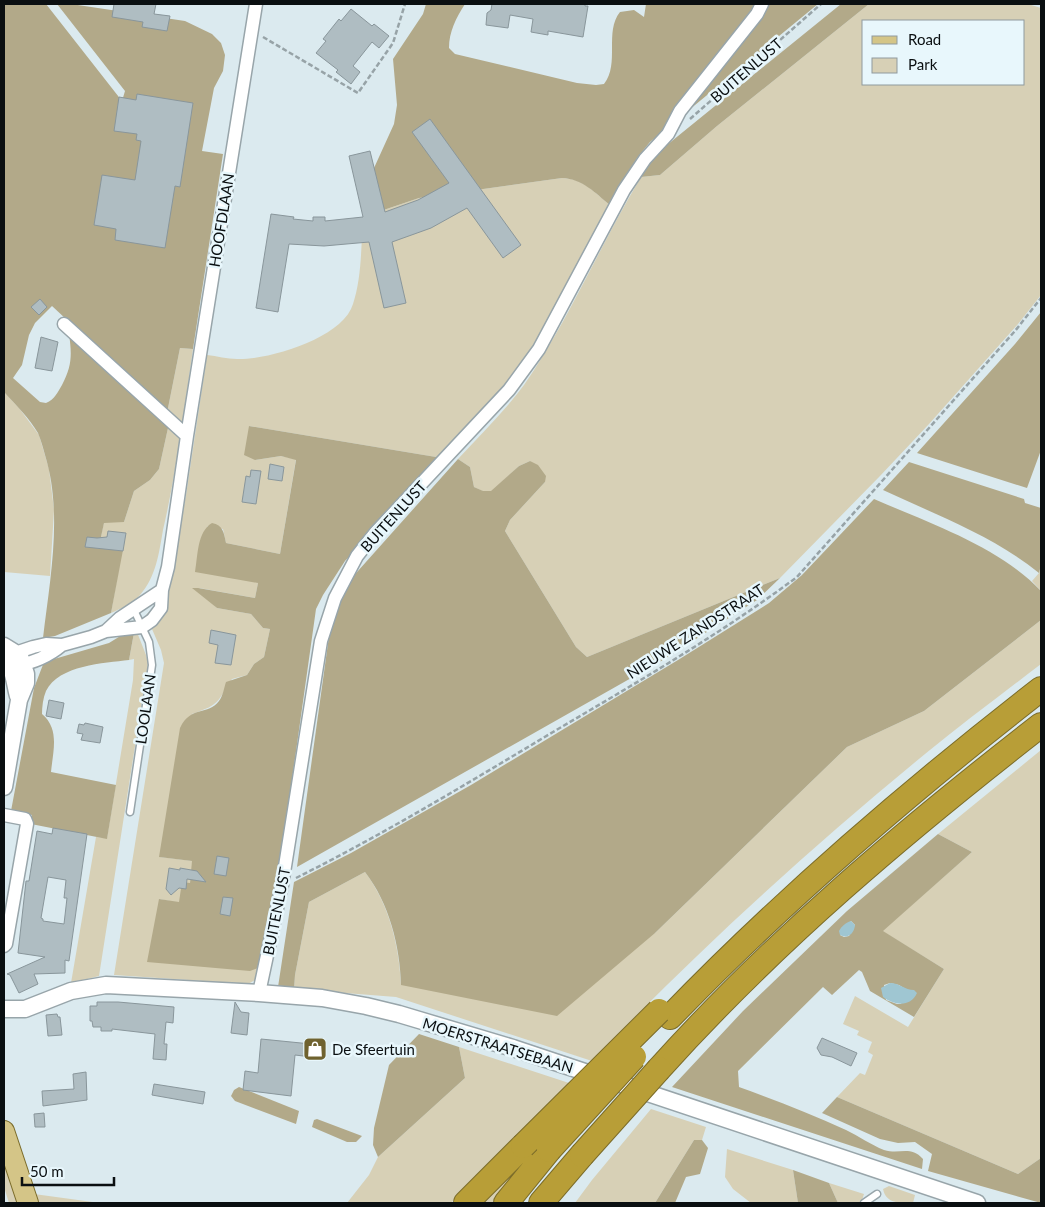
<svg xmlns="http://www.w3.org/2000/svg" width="1045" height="1207" font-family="Lato,sans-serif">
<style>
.green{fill:#d7d0b6;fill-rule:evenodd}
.forest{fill:#b2a989;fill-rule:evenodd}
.water{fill:#9fc6d2}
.building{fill:#afbdc2;stroke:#89969b;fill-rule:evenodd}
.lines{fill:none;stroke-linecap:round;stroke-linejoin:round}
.service-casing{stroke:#98a5aa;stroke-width:9}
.minor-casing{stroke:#98a5aa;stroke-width:15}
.tertiary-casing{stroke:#98a5aa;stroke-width:19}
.primary-casing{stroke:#7b6c2a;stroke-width:22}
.motorway-casing{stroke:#7b6c2a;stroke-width:26}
.path{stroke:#97a3a7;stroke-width:2.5;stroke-dasharray:5 2.5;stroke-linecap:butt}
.service{stroke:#fff;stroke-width:6}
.minor{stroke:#fff;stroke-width:12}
.tertiary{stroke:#fff;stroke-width:16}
.primary{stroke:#d4c587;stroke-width:20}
.motorway{stroke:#b89e37;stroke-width:24}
.motorway-bridge-casing{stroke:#7b6c2a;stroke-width:26;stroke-linecap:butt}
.motorway-bridge{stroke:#b89e37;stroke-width:24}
.labels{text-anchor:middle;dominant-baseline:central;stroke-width:5;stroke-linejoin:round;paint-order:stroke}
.street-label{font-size:15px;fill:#0a0f11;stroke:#e8f7fc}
.poi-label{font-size:15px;fill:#0a0f11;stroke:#e8f7fc;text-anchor:start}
</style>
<rect width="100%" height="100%" fill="#dbeaef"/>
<!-- green -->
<path class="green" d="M869,4H1028L1041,8V295L1018,324L929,424L880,476L780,578L587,657L576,647L505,531L510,520L545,482L530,461L519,466L491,492L482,491L474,487L470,467L458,459C480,435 505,411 524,385C569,320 600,245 641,177L660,175L717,126ZM864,21H1024V84H864Z
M562,178C583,178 595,193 610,205C583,256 559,309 528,356C503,393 471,425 442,458L249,426L255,460L281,456L296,459L280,554L226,543L223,529L207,526L258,583L255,598L199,588L217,608L251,614L263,628L270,629L264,657L254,664L247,675L232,679C216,703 221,704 192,714L160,857L193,861L190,883L180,903L159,899L266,965L257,979L248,984L114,975L164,663L161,650L146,615L159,601L169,586L186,495L207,355C217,356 227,359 237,359C269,360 343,338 353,304C362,277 361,245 363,217L419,198Z
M180,348L193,349L182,427L167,413Z
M4,392L19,408L39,435L49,469L54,510L50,576L4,572Z
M168,428L180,439C175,470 170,500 163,530C159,553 156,577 140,595C132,604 122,608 111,613L122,550L99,546L104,522H124L134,491L150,480L159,469Z
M1041,565V591L1032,581L1039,573Z
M1041,620V664C1002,694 963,723 925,754C808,850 696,952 592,1061L396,997L294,989L295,975L309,902L365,872C389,904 399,945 401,985L655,933L847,747L924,711Z
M135,627L146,655L148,663L99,976L71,983L96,837L107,838L133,680L134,659L129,660Z
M1041,750V1158L1018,1174L837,1097L860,1073L865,1075L873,1055L868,1052L872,1042L857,1035L859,1031L843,1024L855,996L908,1027L944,969L882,931L972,852L938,834Z
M459,1047L569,1083L451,1203H347L369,1175L378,1157L465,1078Z
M651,1109L706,1127L702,1140H694L655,1203H575L592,1180Z
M558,1115L492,1203H471Z
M727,1149L793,1170L798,1203H751L733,1189L725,1177Z
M4,1152L21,1203H9L4,1187Z
M829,1183L864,1194L861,1203H838Z
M889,1186L915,1195L913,1203C900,1203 886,1204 883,1189Z
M34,1194L100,1203H37Z"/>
<!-- forest -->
<path class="forest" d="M4,4H46L122,101L125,91L57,4H71L185,21L212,34L221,43L225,55L223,71L214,88L202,151L223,154L193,349L180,348L167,413L52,306L35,323L29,335L22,365L13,378L40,402L46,403C55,399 57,393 62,385C72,366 72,355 69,334L168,428L159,469L150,480L134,491L124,522L104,523L99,546L123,550L111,613L55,636L43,638C50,579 63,513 45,455C43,448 41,440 38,433C29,418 16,405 4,392Z
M426,4H465C456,18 449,32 449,48L455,54L577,83L596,85L604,84C620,63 604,32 620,12L634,10L644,17L646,4H818L650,142L637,158L610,205C595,193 583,179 562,178L419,198L363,217L364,198L369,179L394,124L397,105L393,59L423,14Z
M841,4H869L717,126L660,175L641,177L654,157L662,149Z
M1041,312V450L1027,488L917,453L1015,344Z
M249,426L442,458L345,561L323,595L316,609L266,965L250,971L147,962L159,899L179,902L182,882L190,883L192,861L159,857L180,728C191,705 208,716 219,701C223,696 224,688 226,682L247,675L254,664L264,657L270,629L263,628L251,614L217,608L192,588H198L255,598L258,583L195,572C198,555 197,532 212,523C223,525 224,533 226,543L280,554L296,460L281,456L255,460L244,455Z
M458,459L470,467L474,487L483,491H491L519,466L530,461L538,465L546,476L545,482L510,520L505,531L576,647L587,657L780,578L757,600L663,660L297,867L330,629L339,599L349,581Z
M909,462L1024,499L1025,503L1041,508V565L1039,573C992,535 936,515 883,490Z
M874,499C929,523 1000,547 1041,591V620L924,711L847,747L655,933L557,1016L401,985C400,946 389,903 365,872L309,902L295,975L294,989L278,987L294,882L351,853L471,785L678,660L769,603L802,575Z
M135,627L129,660C104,663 59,665 46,691C43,698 42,707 42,714C60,729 53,751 51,772L116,785L107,839L31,824L32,815L11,811L34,688L44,662L109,643Z
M938,834L972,852L883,931L944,969L914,1017L870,991L862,972L859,970L832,995L823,987L738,1071L739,1087C775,1100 811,1114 846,1130C859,1136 871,1145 884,1150C900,1155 910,1145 923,1159L922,1169L672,1087L743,1011L847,911ZM851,921L855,925L849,936L844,937L840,935ZM890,983L899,985L907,990L901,1004H897L886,1000L884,985Z
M419,1034L459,1047L465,1078L378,1157L373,1145L374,1128L389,1065Z
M239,1087L299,1111L296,1124L235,1101L231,1096L234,1090Z
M837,1097L1018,1174L1041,1158V1203L928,1171L932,1154L915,1142L898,1143L880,1139L822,1113Z
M317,1119L362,1136L356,1142H347L312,1127L314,1120Z
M694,1140H702L708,1148L700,1174L686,1177L675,1203H655Z
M793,1170L829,1183L838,1203H798Z"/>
<!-- water -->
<path class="water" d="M851,921L855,925C854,934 848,939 840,935L839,931C842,926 845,923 851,921Z
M890,983C899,983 905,990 914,990L917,993C910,1008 894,1005 883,997L881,988Z"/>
<!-- building -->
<path class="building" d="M114,4H156L154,14L170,16L167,31L142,27L143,22L112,17Z
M492,4H585V6H588L583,37L548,31V35L531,32L533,19L510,15L508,28L486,25L487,13L491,10Z
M351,9L372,26L374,24L389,36L379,48L372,42L353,66L360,72L351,84L336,72L338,70L316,53L326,41L323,39L339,19L341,21Z
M137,94L193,103L180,187L175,186L165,248L115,240L116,229L94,225L102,175L135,180L141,141L136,140L137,134L114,131L119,97L136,100Z
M430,119L521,245L503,258L467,208L431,228L392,242L406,303L384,308L369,242L324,246L289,244L278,312L256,308L271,214L294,217L293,219L313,221V217H325V221L363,217L349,156L370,151L385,212L418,200L449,183L412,132Z
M40,299L47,307L39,315L31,307Z
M41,337L58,342L52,371L35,368Z
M270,464L284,467L282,481L268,479Z
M251,470L261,471L256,504L242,502L246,476L250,477Z
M108,531L126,533L123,551L85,547L87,537L97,538L107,537Z
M211,630L236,635L231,665L215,663L218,645L209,643Z
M49,700L64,703L61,719L46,716Z
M85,723L103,727L100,743L81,740L83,734L77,733L79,724L84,725Z
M53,828L87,834L69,961L65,960V973L34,974L38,984L19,993L10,975L7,974L45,957L18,953L26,881H29L37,831L52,834ZM48,877L66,880L64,898H67L64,924L43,921V919L41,918Z
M217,856L229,858L226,876L214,874Z
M169,868L180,870V868L197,871L206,882L187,879L186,889L179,888L171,895L166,889Z
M223,897L233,898L230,916L220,914Z
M97,1002H118L174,1007L173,1023L166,1022L164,1044H167L166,1060L153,1059L155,1034L112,1029V1031H101V1027H93L92,1021H90V1006H97Z
M235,1002L241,1012L249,1013L247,1035L231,1033Z
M57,1014L58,1017H60L62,1035L48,1036L46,1015Z
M822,1038L857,1053L851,1066L832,1057L821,1055L817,1048Z
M261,1039L321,1045L320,1058L295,1055L291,1096L243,1090L245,1071L258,1073Z
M86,1072L87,1100L43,1106L42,1091L74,1089L73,1074Z
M154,1084L205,1092L203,1104L152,1095Z
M44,1113L45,1127H35L34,1114Z"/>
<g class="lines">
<!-- service casing -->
<g class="service-casing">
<path id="service" d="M130,812L152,665L149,642L134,610
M864,1203L877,1194"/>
</g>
<!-- minor casing -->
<g class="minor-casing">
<path id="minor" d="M64,324L187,436
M106,631L120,618L162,590
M14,660L17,654L21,651L33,647L46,644L62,645L91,637L106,631L142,627L152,620L161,608L162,590L168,567L187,436L256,4
M15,666C33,663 49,656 62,645
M4,815L25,819L27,824L6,944L4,946
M259,993L282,885L321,641L335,598L357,556L376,532L509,390L539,349L624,190L645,159L668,134L680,111L757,14L762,4"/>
</g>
<!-- tertiary casing -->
<g class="tertiary-casing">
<path id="tertiary" d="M4,646L17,654L21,659L26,674V683L19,700L4,787
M4,659C15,671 14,682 18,696
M4,1009H25L71,991L106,985L259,993L322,998L366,1006L399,1014L513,1048L977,1203"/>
</g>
<!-- primary casing -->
<g class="primary-casing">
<path id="primary" d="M4,1131L28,1203"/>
</g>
<!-- motorway casing -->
<g class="motorway-casing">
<path id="motorway" d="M670,1017C785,898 911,790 1041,689
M659,1069C774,941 906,830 1041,725
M466,1203L523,1146
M506,1203L549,1150
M541,1203L582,1155"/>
</g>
<!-- path -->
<path class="path" d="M263,37L358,93L393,43L405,4
M690,119L821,4
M296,878C384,834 468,783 553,732C636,683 719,635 797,577L1015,331L1041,298"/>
<!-- service -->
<use href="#service" class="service"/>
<!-- minor -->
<use href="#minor" class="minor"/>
<!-- tertiary -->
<use href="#tertiary" class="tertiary"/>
<!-- primary -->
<use href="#primary" class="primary"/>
<!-- motorway -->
<use href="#motorway" class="motorway"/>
<!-- motorway-bridge casing -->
<g class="motorway-bridge-casing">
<path id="motorway-bridge" d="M523,1146L659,1011
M549,1150L634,1057
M582,1155L659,1069"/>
</g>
<!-- motorway-bridge -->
<use href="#motorway-bridge" class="motorway-bridge"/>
</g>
<!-- icons -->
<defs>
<g id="shop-square" transform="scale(1.25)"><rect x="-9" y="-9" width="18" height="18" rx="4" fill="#6f622f" stroke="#e8f7fc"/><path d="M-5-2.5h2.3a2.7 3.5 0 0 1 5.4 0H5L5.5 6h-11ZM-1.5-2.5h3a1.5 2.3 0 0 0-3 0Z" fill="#fff"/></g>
</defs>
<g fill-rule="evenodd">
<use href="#shop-square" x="315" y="1049"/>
</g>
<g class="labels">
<!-- street labels -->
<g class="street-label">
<text transform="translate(746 70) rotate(-41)">BUITENLUST</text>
<text transform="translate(221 220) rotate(-81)">HOOFDLAAN</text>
<text transform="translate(393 516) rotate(-48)">BUITENLUST</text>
<text transform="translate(695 631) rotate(-33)">NIEUWE ZANDSTRAAT</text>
<text transform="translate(145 709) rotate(-82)">LOOLAAN</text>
<text transform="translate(276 911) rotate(-79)">BUITENLUST</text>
<text transform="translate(498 1045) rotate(17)">MOERSTRAATSEBAAN</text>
</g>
<!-- poi labels -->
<g class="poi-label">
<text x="332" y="1049">De Sfeertuin</text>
</g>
</g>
<!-- border -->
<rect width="1045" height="1207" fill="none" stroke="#0a0f11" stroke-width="10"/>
<!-- legend -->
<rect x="862" y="20" width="162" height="65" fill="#e8f7fc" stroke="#8f9a9e"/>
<rect x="872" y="36" width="25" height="8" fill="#d4c587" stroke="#8f9a9e"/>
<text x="908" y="45" font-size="15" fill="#0a0f11">Road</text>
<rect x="872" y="58" width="25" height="15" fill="#d7d0b6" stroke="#8f9a9e"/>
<text x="908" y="70" font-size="15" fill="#0a0f11">Park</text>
<!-- scale -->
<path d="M22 1177v8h92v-8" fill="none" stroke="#0a0f11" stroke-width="2.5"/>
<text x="30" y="1177" font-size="15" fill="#0a0f11" stroke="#e8f7fc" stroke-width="4" paint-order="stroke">50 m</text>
</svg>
